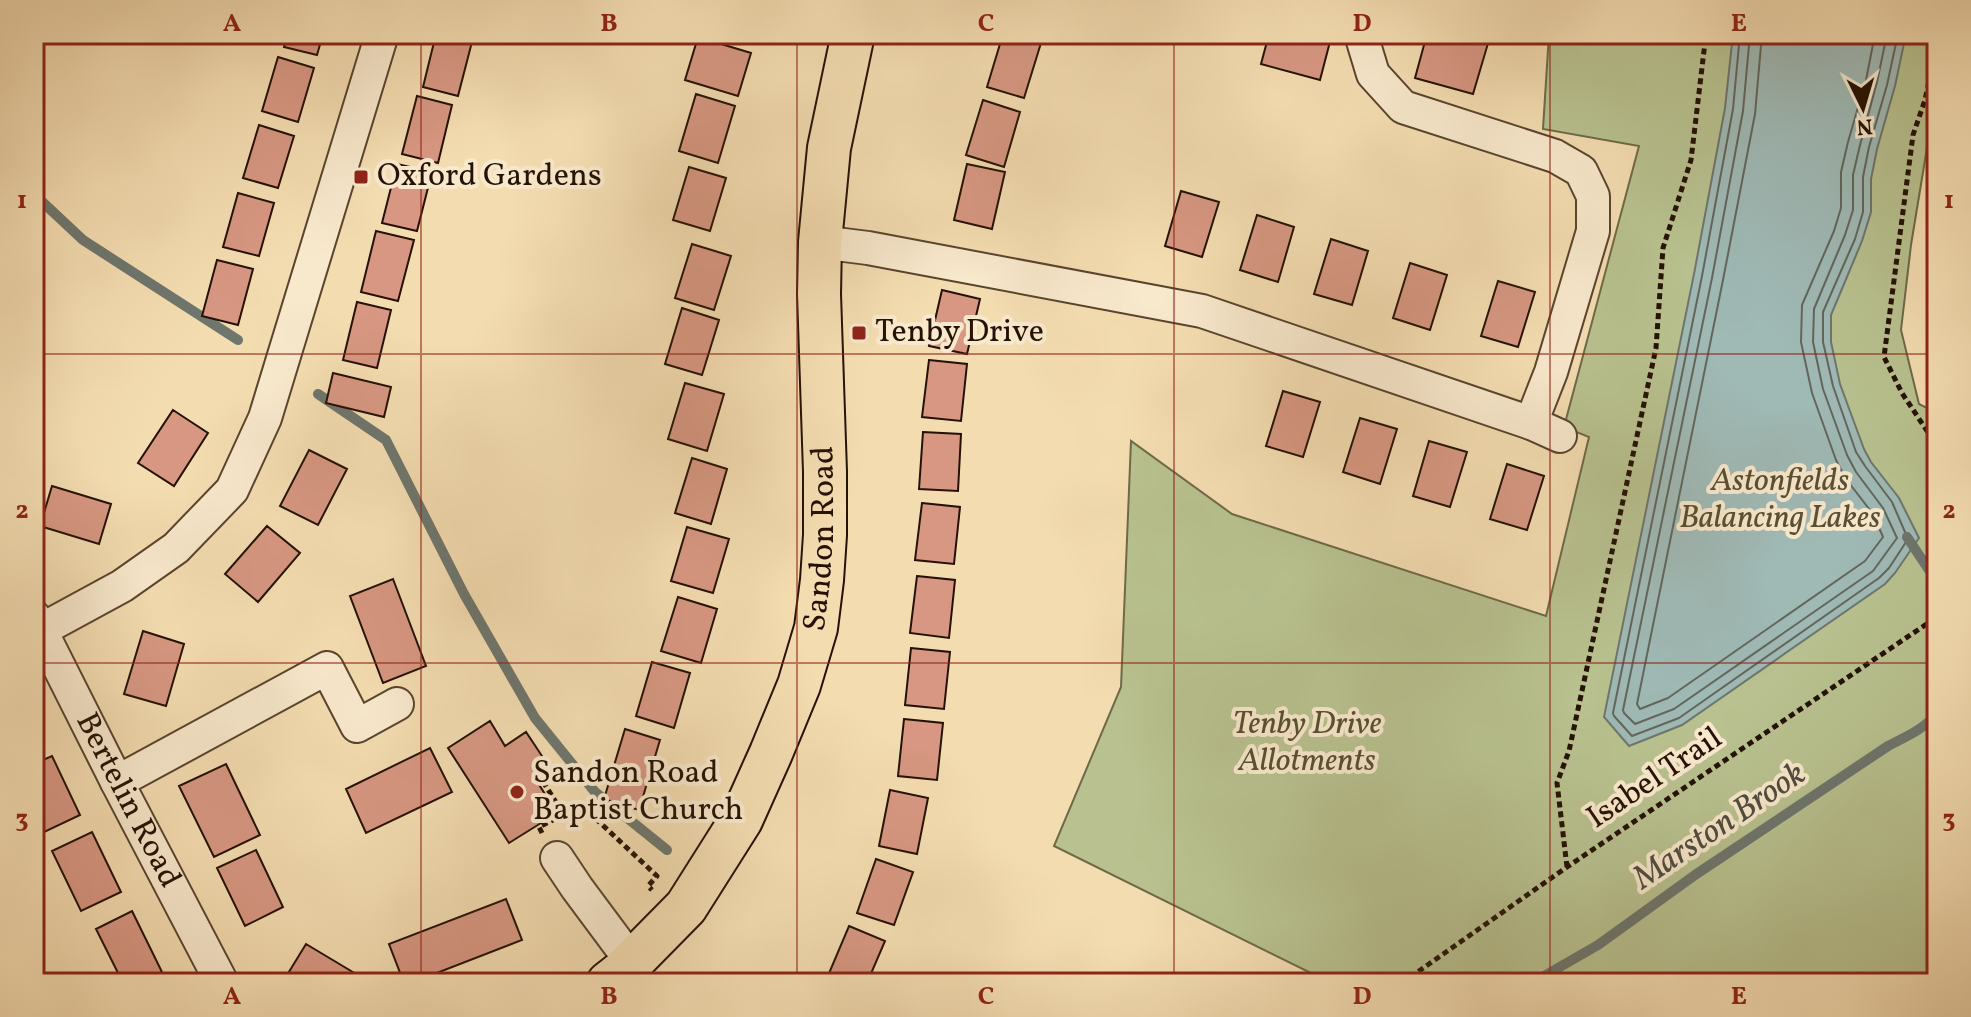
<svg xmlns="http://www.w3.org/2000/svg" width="1971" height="1017" font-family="Vollkorn,serif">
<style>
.green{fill:#b8c18f;stroke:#6e6a48;stroke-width:2}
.water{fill:#9fb9b5;stroke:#6e766d;stroke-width:2}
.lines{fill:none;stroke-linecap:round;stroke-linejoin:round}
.shore{stroke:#62665c;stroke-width:2}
.stream{stroke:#6e766d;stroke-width:10}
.building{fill:#d79782;stroke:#251202;stroke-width:2}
.minor-casing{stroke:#59442e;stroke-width:36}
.major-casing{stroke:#251202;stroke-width:46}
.path{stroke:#251202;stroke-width:5;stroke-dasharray:6 4;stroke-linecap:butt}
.minor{stroke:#f8e8cc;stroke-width:32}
.major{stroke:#f4dcb1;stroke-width:42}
.grid{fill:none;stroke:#8f2418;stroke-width:2;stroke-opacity:0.55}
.poi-dot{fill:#8f2418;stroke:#f8e8cc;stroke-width:3}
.labels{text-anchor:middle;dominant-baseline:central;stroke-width:8;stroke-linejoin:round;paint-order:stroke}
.poi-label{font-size:32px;fill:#251202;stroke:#f8e8cc;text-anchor:start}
.park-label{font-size:32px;font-style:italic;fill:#584f33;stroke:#f8e8cc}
.street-label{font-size:32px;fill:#251202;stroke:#f8e8cc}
.water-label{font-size:34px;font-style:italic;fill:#504c41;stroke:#f8e8cc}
.neatline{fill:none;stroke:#8f2418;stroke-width:3}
.grid-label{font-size:26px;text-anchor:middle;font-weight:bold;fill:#8f2418}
</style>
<rect width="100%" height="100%" fill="#f4dcb1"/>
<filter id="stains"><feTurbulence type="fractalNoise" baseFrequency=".0025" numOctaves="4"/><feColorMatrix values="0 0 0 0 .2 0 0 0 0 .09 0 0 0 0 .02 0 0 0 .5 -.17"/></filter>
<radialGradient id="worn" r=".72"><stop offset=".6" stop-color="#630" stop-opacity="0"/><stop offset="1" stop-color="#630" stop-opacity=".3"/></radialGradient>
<!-- green -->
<path class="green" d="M1549,34H1937V87L1911,245L1901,330L1919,404L1937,413V983H1311L1319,977L1054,846L1121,687L1131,441L1232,514L1546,616L1589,437L1564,427L1639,146L1543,129Z"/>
<!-- water -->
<path class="water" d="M1733,34H1906L1895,86L1877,149L1871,179V212L1862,241L1831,315V342L1840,384L1864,449L1871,462L1899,498L1919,538L1895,573L1885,584L1682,725L1629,746L1604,717L1694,274L1725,108Z"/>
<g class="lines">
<!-- shore -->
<path class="shore" d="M1740,34L1733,109L1702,276L1613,713L1614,716L1632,736L1679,718L1879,578L1889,568L1908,539L1892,502L1865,466L1856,452L1833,386L1823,342V312L1855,239L1863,212V177L1869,147L1887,85L1898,34
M1750,34L1743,111L1712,278L1623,710L1624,713L1635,724L1674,709L1873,571L1897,538L1883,508L1856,472L1847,455L1823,389L1813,342L1814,309L1845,235L1853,210V175L1860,145L1877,82L1887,34
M1762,34L1755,114L1723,280L1637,704L1640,709L1668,698L1865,561L1883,537L1873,514L1846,479L1836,460L1812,393L1801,342L1802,305L1834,231L1841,208V172L1848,142L1866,80L1875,34"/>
<!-- stream -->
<path class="stream" d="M34,191L36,196L83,240L238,340
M318,394L386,440L464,594L535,718L595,792L667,850
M1907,537L1937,582
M1532,983L1598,945L1695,875L1888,746C1905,737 1925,729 1937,713"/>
</g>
<!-- building -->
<path class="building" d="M287,34H323L317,55L284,47Z
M436,34H474L458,96L423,87Z
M1003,34H1009L1041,43L1024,98L987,87Z
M1269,34H1332L1320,80L1261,64Z
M1427,34H1469L1489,40L1473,94L1415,78Z
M698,37L751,53L738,96L685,80Z
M278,57L314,68L298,122L262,111Z
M696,94L735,106L718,163L679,151Z
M417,96L452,105L438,163L402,154Z
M983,100L1020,112L1004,167L966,155Z
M259,125L294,136L278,188L243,178Z
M397,164L432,172L417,231L382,223Z
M967,164L1005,172L992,229L954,220Z
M689,167L726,178L710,231L673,220Z
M1181,191L1219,202L1202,257L1165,246Z
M238,193L274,203L259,256L223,247Z
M1257,215L1294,227L1278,282L1240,270Z
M376,231L414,240L398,301L361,292Z
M1331,239L1368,251L1352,305L1314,294Z
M692,244L731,256L714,310L675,298Z
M217,260L253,269L238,325L202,316Z
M1410,263L1447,275L1430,330L1393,318Z
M1498,281L1535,292L1518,347L1481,336Z
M942,290L980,299L967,354L929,346Z
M357,302L391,310L377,368L343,360Z
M682,308L719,320L702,375L665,364Z
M929,360L967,364L961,421L922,417Z
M333,373L391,387L384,417L326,403Z
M685,383L724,394L707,451L668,439Z
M1283,391L1320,402L1303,457L1266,446Z
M173,410L208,433L174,486L138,463Z
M1360,418L1397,429L1380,484L1343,472Z
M923,432L961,434L958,491L919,489Z
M1429,441L1467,452L1450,507L1413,496Z
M309,450L347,469L318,525L280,506Z
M692,458L727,469L711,524L675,513Z
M1507,464L1544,476L1527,530L1490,519Z
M52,486L111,504L99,544L40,526Z
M922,503L960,507L954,564L915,560Z
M267,526L300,553L258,602L225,574Z
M687,527L729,539L713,593L671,581Z
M917,576L955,580L949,638L910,633Z
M393,579L426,666L383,683L350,596Z
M678,597L717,609L701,663L661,651Z
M143,631L184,644L166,706L124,694Z
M911,648L950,652L944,709L905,705Z
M652,662L690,673L674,728L636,716Z
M904,719L943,723L937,780L898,776Z
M490,721L505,746L526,732L542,756L539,759L545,768L533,775L557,813L509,843L448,748Z
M625,729L660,740L639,810L604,799Z
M430,748L452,792L366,833L346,789Z
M52,756L80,815L40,834L34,821V764Z
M226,764L260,835L214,857L179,786Z
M890,790L928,798L917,854L879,846Z
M92,832L121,892L81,911L52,851Z
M256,850L283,907L245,926L217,868Z
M876,859L913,872L894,925L857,913Z
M506,899L522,940L411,983H404L389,944Z
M132,911L162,972L138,983H123L96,929Z
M849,926L885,941L867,983H838L827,978Z
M306,944L371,983H288L284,980Z"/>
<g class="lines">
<!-- minor casing -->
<g class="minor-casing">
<g id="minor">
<path d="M1365,34L1363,41L1373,74L1403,107L1555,156L1581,171L1593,196V231L1551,372L1531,423"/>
<path d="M820,242L868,248L1202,311L1531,423L1560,436"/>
<path id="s1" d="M34,617L117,782L222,983"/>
<path d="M41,630L122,586L176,548L232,490L265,418L382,34"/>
<path d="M117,782L327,668L357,726L397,704"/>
<path d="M557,858L577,888L632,962"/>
</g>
</g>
<!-- major casing -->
<g class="major-casing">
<g id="major">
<path id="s2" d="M608,983L622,972L686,907L741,820L771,753L799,685L816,628L822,580L825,535V472L819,294L820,242L829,148L853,34"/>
</g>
</g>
<!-- path -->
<path class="path" d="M1937,43L1925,100L1913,135L1884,357L1902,393L1937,446
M536,779L540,777L564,815L580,804L657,876L648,886L652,890
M542,833L539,827L563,815
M1567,867L1557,783L1569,751L1656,348L1663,248L1691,160L1706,34
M1402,983L1567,867L1937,617"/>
<!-- minor -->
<use href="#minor" class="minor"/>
<!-- major -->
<use href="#major" class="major"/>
</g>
<!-- grid -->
<path class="grid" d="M421,34V983M797,34V983M1174,34V983M1550,34V983M34,354H1937M34,663H1937"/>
<!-- markers -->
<g class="poi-dot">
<rect x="353" y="169" width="16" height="16" rx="4"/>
<rect x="851" y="325" width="16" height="16" rx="4"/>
<circle cx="517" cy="792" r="8"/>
</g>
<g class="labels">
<!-- poi labels -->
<g class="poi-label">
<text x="377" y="177">Oxford Gardens</text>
<text x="875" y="333">Tenby Drive</text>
<text x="533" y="774">Sandon Road<tspan x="533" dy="37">Baptist Church</tspan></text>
</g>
<!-- park labels -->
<g class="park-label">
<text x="1780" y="482">Astonfields<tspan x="1780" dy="37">Balancing Lakes</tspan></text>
<text x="1307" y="725">Tenby Drive<tspan x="1307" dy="37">Allotments</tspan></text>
</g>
<!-- street labels -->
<g class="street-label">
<text stroke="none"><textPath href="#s2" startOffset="508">Sandon Road</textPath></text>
<text transform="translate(1655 779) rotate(-34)">Isabel Trail</text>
<text stroke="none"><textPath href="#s1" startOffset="206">Bertelin Road</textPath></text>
</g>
<!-- water labels -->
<g class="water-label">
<text transform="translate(1720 827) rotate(-34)">Marston Brook</text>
</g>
</g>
<!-- margin -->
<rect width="1971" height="1017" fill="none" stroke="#f4dcb1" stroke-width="88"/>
<!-- north arrow -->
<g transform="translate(1863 108) rotate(175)" stroke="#f8e8cc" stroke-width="6" paint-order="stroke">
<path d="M0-6L14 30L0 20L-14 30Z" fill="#251202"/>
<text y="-12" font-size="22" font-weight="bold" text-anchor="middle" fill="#251202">N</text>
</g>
<rect x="44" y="44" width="1883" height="929" class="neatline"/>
<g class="grid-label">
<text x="232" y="31">A</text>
<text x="609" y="31">B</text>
<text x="986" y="31">C</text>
<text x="1362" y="31">D</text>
<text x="1739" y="31">E</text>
<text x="22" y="208">1</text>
<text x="1949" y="208">1</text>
<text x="22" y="518">2</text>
<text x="1949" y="518">2</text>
<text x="22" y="827">3</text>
<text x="1949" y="827">3</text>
<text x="232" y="1004">A</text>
<text x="609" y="1004">B</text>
<text x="986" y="1004">C</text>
<text x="1362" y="1004">D</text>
<text x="1739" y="1004">E</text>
</g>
<rect width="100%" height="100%" filter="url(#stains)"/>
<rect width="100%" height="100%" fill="url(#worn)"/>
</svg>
